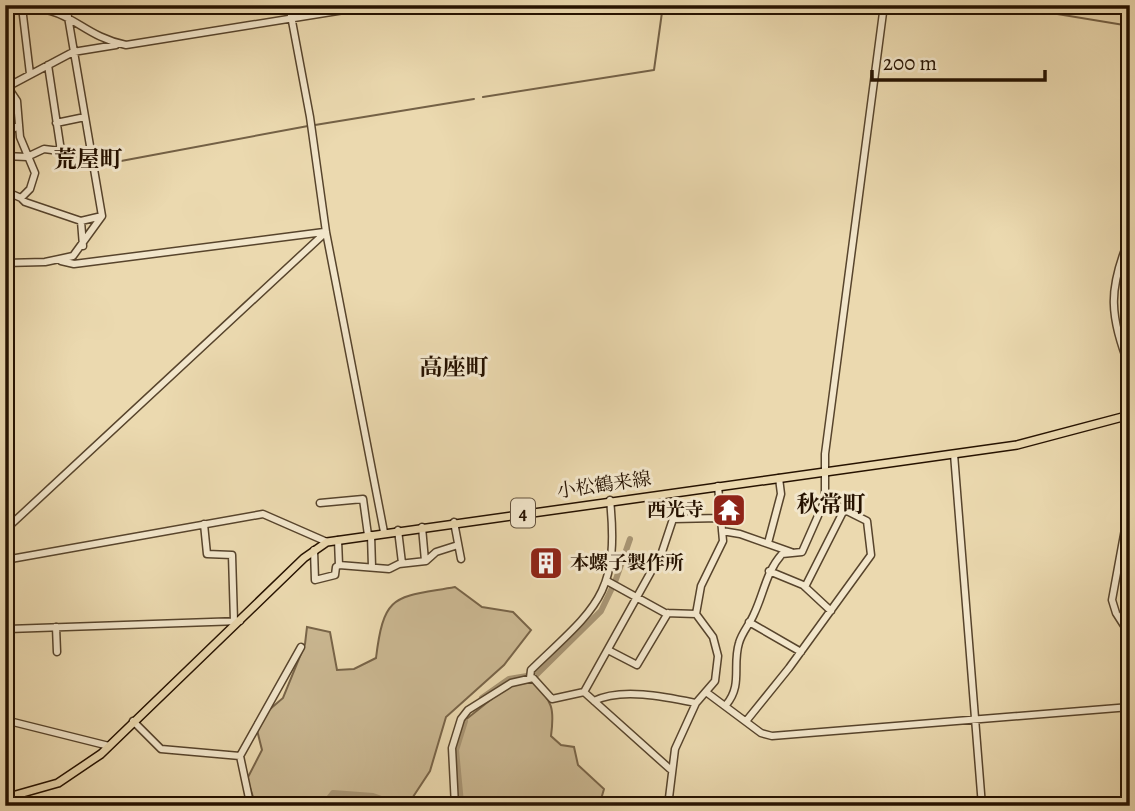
<svg xmlns="http://www.w3.org/2000/svg" width="1135" height="811" font-family="Alegreya,'Noto Serif JP',serif">
<style>
.green{fill:#cab791;stroke:#786448;stroke-width:2}
.lines{fill:none;stroke-linecap:round;stroke-linejoin:round}
.stream{stroke:#746146;stroke-width:2}
.canal{stroke:#a89574;stroke-width:6}
.minor-casing{stroke:#57442c;stroke-width:9}
.major-casing{stroke:#261200;stroke-width:10}
.minor{stroke:#f2e6cb;stroke-width:6}
.major{stroke:#ebd9af;stroke-width:7}
.labels{text-anchor:middle;dominant-baseline:central;stroke-width:6;stroke-linejoin:round;paint-order:stroke}
.shield{fill:#f2e6cb;stroke:#63523d;stroke-width:2}
.shield-label{font-size:18px;font-weight:bold;fill:#261200}
.street-label{font-size:19px;fill:#261200;stroke:#f2e6cb}
.poi-label{font-size:19px;font-weight:bold;fill:#261200;stroke:#f2e6cb;text-anchor:end}
.quarter-label{font-size:23px;font-weight:bold;fill:#261200;stroke:#f2e6cb}
</style>
<rect width="100%" height="100%" fill="#ebd9af"/>
<filter id="stains"><feTurbulence type="fractalNoise" baseFrequency=".00286" numOctaves="4"/><feColorMatrix values="0 0 0 0 .2 0 0 0 0 .09 0 0 0 0 .02 0 0 0 .5 -.17"/></filter>
<radialGradient id="worn" r=".72"><stop offset=".6" stop-color="#630" stop-opacity="0"/><stop offset="1" stop-color="#630" stop-opacity=".3"/></radialGradient>
<!-- green -->
<path class="green" d="M455,587L482,607L513,612L531,630L504,665L446,717L430,771L407,806L327,797L319,806H256L247,779L262,750L255,722L283,698L305,644L307,627L330,632L337,670L354,669L376,658C384,592 395,598 455,587Z
M532,680C552,703 555,706 551,736L561,745L574,747L578,765L604,789L599,806H458L456,744L464,721L509,685Z"/>
<g class="lines">
<!-- stream -->
<path class="stream" d="M994,5L1028,9
M1033,10L1130,26
M483,97L654,70L663,5
M315,125L474,99
M121,161L308,126"/>
<!-- canal -->
<path class="canal" d="M615,582L630,539
M536,675L601,611L612,588
M482,698L509,679L527,676
M461,803L456,750L465,721
M323,806L333,793L373,796L401,806
M442,806L451,805"/>
<!-- minor casing -->
<g class="minor-casing">
<path id="minor" d="M289,5L310,117L326,232L384,532
M22,7L30,74
M5,10C71,0 74,34 126,45L375,5
M48,65L61,151
M7,87L73,52L116,45
M56,123L85,117
M5,133L18,126
M5,156L27,157L44,149L92,155
M5,191L21,198L30,189L35,173L20,137L17,101L7,86
M21,198L25,202L81,221L102,216
M81,221L83,246
M1130,237C1107,291 1110,315 1130,369
M61,261L74,264L324,232
M5,263L45,262L73,256L102,216L66,5
M954,454L982,806
M1130,502L1112,600L1116,613L1130,635
M320,503L363,499L368,535
M454,522L461,559
M204,524L207,554L232,555L234,621
M422,527L425,561
M5,530L326,232
M398,530L402,563
M722,531L740,534L791,552
M371,535L372,567
M338,540L339,565
M5,541L10,797
M768,543L781,494L779,478
M314,550L315,580L335,575L336,567L339,565L389,569L399,564L426,561L436,552L458,545
M5,560L263,514L327,542
M769,571L803,585L831,611
M607,581L665,613L696,614
M805,587L844,510
M749,622L801,652
M56,627L57,652
M8,629L240,621
M608,650L637,665L668,613
M530,678L531,670C595,608 620,596 610,500
M584,692L670,769
M706,692L761,733L772,736L1130,707
M594,701C621,687 667,697 696,703
M726,705C743,685 732,666 739,643C742,632 750,624 754,614C764,593 766,572 782,554L802,552L825,500V454L884,5
M747,720L789,668L871,555L867,521L825,500
M9,721L109,746
M133,721L161,749L240,756
M254,806L250,803L240,756L301,647
M455,806L452,748L461,719L468,710L511,683L533,678L552,699L584,692L662,552L673,519L720,518
M668,806L675,749L696,703L715,681L718,656L713,637L696,614L701,586L723,541L718,486"/>
</g>
<!-- major casing -->
<g class="major-casing">
<path id="major" d="M21,795V806
M5,798L58,783L101,754L304,558L327,542L1017,445L1130,415"/>
</g>
<!-- minor -->
<use href="#minor" class="minor"/>
<!-- major -->
<use href="#major" class="major"/>
</g>
<!-- icons -->
<defs>
<g id="temple-square" transform="scale(1.75)"><rect x="-9" y="-9" width="18" height="18" rx="4" fill="#8f2418" stroke="#f2e6cb"/><path d="M0-6L5-2H3V0L6.5 2.5H4V6H1.5V3h-3V6H-4V2.5H-6.5L-3 0V-2H-5Z" fill="#fff"/></g>
<g id="building-square" transform="scale(1.75)"><rect x="-9" y="-9" width="18" height="18" rx="4" fill="#8f2418" stroke="#f2e6cb"/><path d="M-4-6H4V6H1V3H-1V6H-4ZM-2.5-4.3h1.7v1.8h-1.7ZM.8-4.3h1.7v1.8H.8ZM-2.5-1h1.7V.8h-1.7ZM.8-1h1.7V.8H.8Z" fill="#fff"/></g>
</defs>
<g fill-rule="evenodd">
<use href="#temple-square" x="729" y="510"/>
<use href="#building-square" x="546" y="563"/>
</g>
<g class="labels">
<!-- shield labels -->
<rect class="shield" x="511" y="498.5" width="24" height="29" rx="5"/>
<g class="shield-label">
<text x="523" y="513">4</text>
</g>
<!-- street labels -->
<g class="street-label">
<text transform="translate(604 485) rotate(-8)">小松鶴来線</text>
</g>
<!-- poi labels -->
<g class="poi-label">
<text x="704" y="510">西光寺</text>
<text x="570" y="563" text-anchor="start">本螺子製作所</text>
</g>
<!-- quarter labels -->
<g class="quarter-label">
<text x="88" y="159">荒屋町</text>
<text x="454" y="367">高座町</text>
<text x="831" y="504">秋常町</text>
</g>
</g>
<!-- margin -->
<rect width="1135" height="811" fill="none" stroke="#ebd9af" stroke-width="28"/>
<rect x="7" y="7" width="1121" height="797" fill="none" stroke="#261200" stroke-width="3.5"/>
<rect x="14" y="14" width="1107" height="783" fill="none" stroke="#261200" stroke-width="2"/>
<!-- scale -->
<path d="M872 70v10h173v-10" fill="none" stroke="#261200" stroke-width="3.5"/>
<text x="883" y="70" font-size="21" fill="#261200" stroke="#f2e6cb" stroke-width="5" paint-order="stroke">200 m</text>
<rect width="100%" height="100%" filter="url(#stains)"/>
<rect width="100%" height="100%" fill="url(#worn)"/>
</svg>
